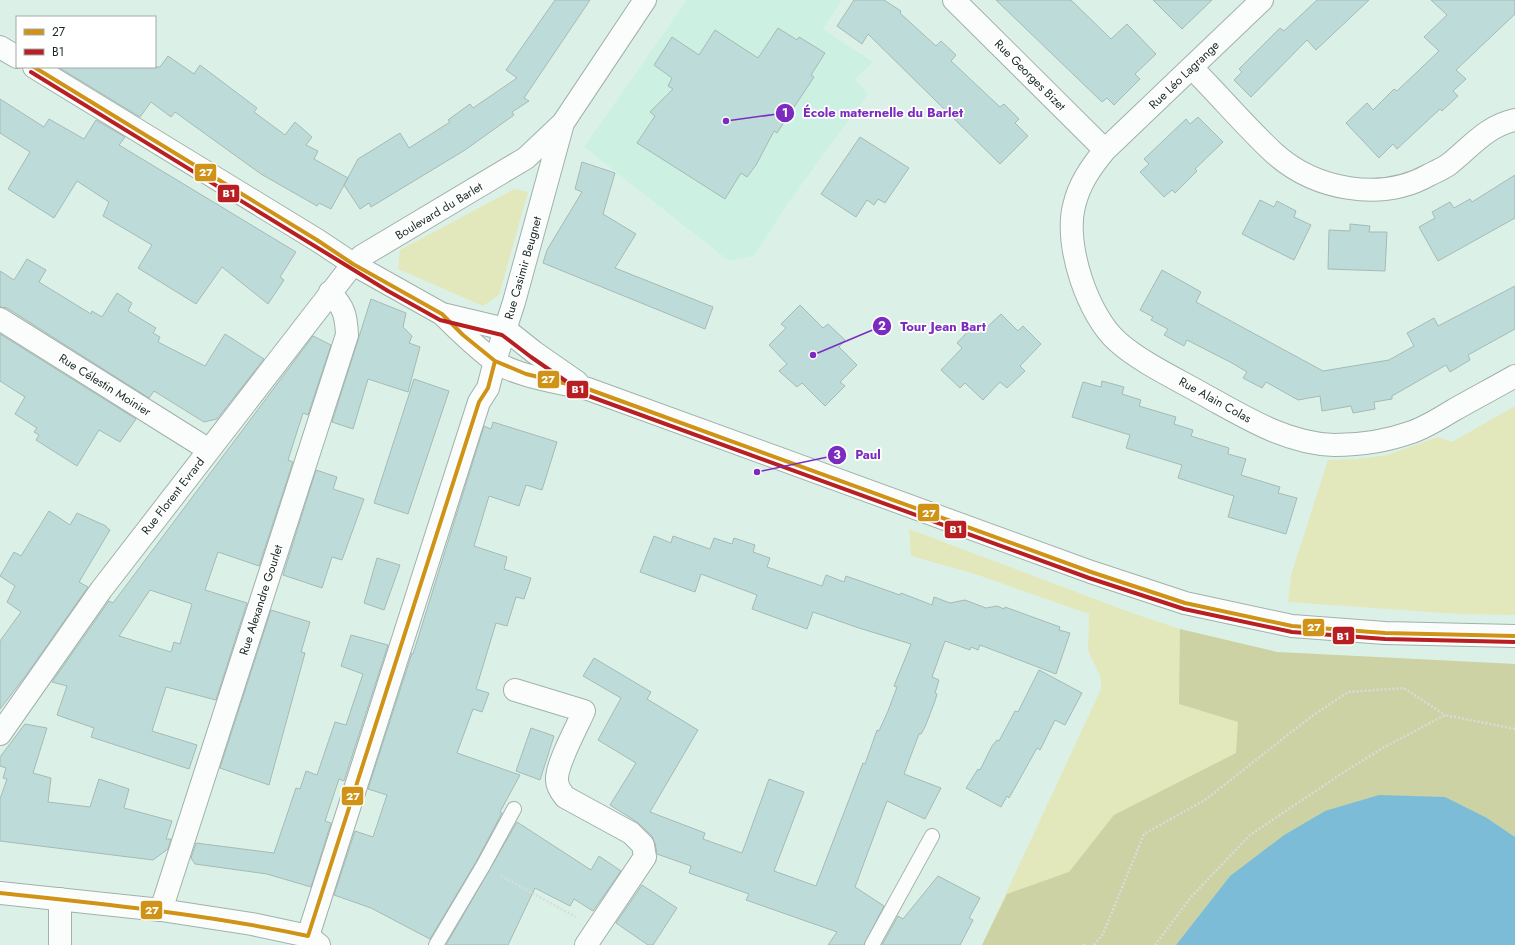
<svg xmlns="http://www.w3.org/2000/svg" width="1515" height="945" font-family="Jost,sans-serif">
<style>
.built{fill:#ccf1e2}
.green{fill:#e2e8bb}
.forest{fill:#ccd2a3}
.water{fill:#7dbcd6}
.building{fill:#bddcd9;stroke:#a7b9b5;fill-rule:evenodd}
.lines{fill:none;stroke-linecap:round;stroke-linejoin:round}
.lane-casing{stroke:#a1b1aa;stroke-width:16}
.street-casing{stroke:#a1b1aa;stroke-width:24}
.secondary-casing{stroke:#a1b1aa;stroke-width:24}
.path{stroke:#d7ddda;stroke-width:2.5;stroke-dasharray:2 2;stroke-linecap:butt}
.lane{stroke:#fafdfc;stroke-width:14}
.street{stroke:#fafdfc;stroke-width:22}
.secondary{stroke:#fafdfc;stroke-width:22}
.bus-1-casing{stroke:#fff;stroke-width:7}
.bus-2-casing{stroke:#fff;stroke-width:7}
.bus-1{stroke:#cf9417;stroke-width:4}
.bus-2{stroke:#b71f22;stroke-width:4}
.labels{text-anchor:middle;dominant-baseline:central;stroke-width:3.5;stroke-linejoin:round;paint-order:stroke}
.street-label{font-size:12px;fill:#192822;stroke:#fff}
.leader{fill:none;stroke:#7b2cbf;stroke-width:1.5}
.callout-dot{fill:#7b2cbf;stroke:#fff;stroke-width:1.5}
.mark-label{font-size:12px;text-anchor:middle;font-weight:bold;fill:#fff}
.callout-label{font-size:13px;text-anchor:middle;font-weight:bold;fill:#7b2cbf;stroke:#fff;stroke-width:3.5;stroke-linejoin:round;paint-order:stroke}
.line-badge{stroke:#fff;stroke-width:1.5}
.badge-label{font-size:11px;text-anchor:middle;font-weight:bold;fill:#fff}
</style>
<rect width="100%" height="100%" fill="#dbf1e8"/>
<!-- built -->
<path class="built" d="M687,0H842L823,29L873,62L855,79L868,94L788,203L754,256L729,261L584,147Z"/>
<!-- green -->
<path class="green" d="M514,189L528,192L499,295L483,306L398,269L400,250Z
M1515,406V615L1459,614L1288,602L1291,575L1328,460L1356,459L1387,455L1438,437L1452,442Z
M909,529L1135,614L1180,629L1277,652L1515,664V945H982L1101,689V678L1088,651L1089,614L975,574L911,556Z"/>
<!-- forest -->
<path class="forest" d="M1180,629L1277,652L1515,664V837L1487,818L1325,811L1284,835L1230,876L1176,945H1086L1084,944L1082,945H982L1007,894L1069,872L1114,815L1236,753L1238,722L1179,704Z"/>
<!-- water -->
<path class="water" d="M1379,795L1445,797L1487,818L1515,837V945H1176L1230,876L1284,835L1325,811Z"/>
<!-- building -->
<path class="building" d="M555,0H590L524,98L529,101L512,112L514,115L465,150L371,207L369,203L360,209L344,185L358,159L400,133L409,148L450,122L448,120L470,104L473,108L517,78L506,70Z
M854,0H884L901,11L900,13L936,46L941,41L956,55L951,61L1000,107L1004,104L1019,119L1015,123L1028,136L1000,164L868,34L862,44L837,26Z
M996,0H1071L1111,39L1127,24L1156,54L1135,74L1140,79L1114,105L1107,98L1102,102Z
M1153,0H1212L1182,29Z
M1317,0H1369L1316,50L1307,40L1251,97L1234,80L1242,72L1239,69L1280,28L1284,31Z
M1431,0H1515V14L1456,70L1466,79L1453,91L1458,96L1442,111L1440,109L1397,149L1393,144L1379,158L1346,123L1367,103L1373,110L1394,89L1397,91L1439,51L1424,37L1447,15Z
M778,28L797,40L799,37L825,53L811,75L814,77L777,133L774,131L756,165L747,177L741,173L725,199L637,143L655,116L650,112L673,89L668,86L672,78L654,65L672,37L699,55L715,30L758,58Z
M168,56L194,74L200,65L257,108L254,112L285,135L295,122L312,137L306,145L318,151L314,159L348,178L331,209L319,203L317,206L261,174L175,112L171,117L151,102L140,117L58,67H160Z
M0,99L44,127L49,119L84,139L96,120L125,137L119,145L296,252L280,277L284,280L268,304L222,267L196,304L138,268L152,245L103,216L109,202L77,181L54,218L8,189L30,152L0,133Z
M1198,117L1223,142L1195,169L1197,171L1175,193L1172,190L1164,197L1140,172L1149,164L1144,159L1186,119L1190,124Z
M860,137L909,168L885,203L878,199L874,205L867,200L856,217L821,194Z
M582,162L615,173L603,214L636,234L615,268L713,307L705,329L543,263L547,250L582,192L575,189Z
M1515,175V218L1438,261L1419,227L1435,218L1432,212L1450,202L1454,208L1470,199L1472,202Z
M1260,200L1274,207L1277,201L1296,211L1294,217L1311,225L1294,260L1242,234Z
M1350,224L1370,226L1369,232H1387L1385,271L1328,269L1329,230L1350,231Z
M27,259L46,270L39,282L91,314L92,311L102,317L117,293L132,303L128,311L156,328L153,333L160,337L158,342L205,366L225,334L264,359L217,419L204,422L154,391L149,398L7,308L0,307V271L14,280Z
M1162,270L1201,292L1196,302L1323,371L1389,360L1414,346L1407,333L1434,318L1438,326L1515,286V329L1468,355L1470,360L1450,372L1446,365L1392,396V399L1374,402L1375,409L1353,413L1351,406L1322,411L1320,396L1298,400L1266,382L1262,388L1243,378L1247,372L1232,363L1187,340L1184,346L1164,335L1168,329L1151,320L1153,317L1140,310Z
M371,299L406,313L403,327L412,336L409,343L420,347L408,392L368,379L353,429L332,422Z
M800,305L823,328L828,324L845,340L839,347L857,365L840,382L845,386L825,406L802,383L797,387L779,371L787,364L769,345L786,328L781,324Z
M1001,314L1018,331L1023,326L1041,344L1020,366L1025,371L1007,388L1000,382L983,400L965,383L960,388L941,370L962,348L957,343L975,324L983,331Z
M0,334L136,419L120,442L99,430L77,466L36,440L39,435L34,432L37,428L15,414L25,397L0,381Z
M313,336L331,345L308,415L303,413L288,460L293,462L259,566L218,552L205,590L247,603L216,700L166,687L152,731L197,745L189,769L91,737L94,728L57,715L67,686L52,682L109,601L113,603ZM150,590L192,604L180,644L174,642L171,652L119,636Z
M414,379L449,391L408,514L374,503Z
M1102,381L1124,387L1122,394L1141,400L1139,406L1176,417L1174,424L1193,430L1191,436L1229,448L1228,454L1246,459L1241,475L1280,487L1278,493L1297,498L1286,534L1228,517L1234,496L1178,478L1182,465L1126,448L1130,435L1072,417L1083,382L1101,387Z
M493,422L557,442L542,490L526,485L519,506L489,496L474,546L507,557L504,569L531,578L524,599L516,597L507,626L496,623L476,689L489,693L482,712L473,709L457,753L520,775L500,812L502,813L476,862L430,939L371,908L334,895L355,831L373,837L387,795L368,789L412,653L413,654L419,635L484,426L491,429Z
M316,470L337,477L333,489L364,499L342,560L332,557L322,588L283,575Z
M49,511L70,525L77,513L106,526V527L110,530L79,582L88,587L27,674L0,709V641L21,612L7,602L15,586L0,576L14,552L21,556Z
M654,536L671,543L673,536L710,549L714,538L732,544L734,538L755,545L753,552L770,558L767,567L822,586L826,575L844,582L846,576L900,595L901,593L932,605L934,597L950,603L965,600L986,608L997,606L1004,609L1005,607L1060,627L1059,630L1070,633L1056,674L980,645L978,650L971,647L970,650L945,641L932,677L939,680L935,693L937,694L935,701L925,727L921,734H919L904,774L941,788L925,819L887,801L855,887L884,906L864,945H828L837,932L746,900L749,894L689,873L691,866L657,854L655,843L652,836L637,822L610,805L636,763L598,740L621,698L583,676L594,658L651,692L647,699L698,730L650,812L705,833L703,839L742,853L769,779L804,792L774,871L816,886L863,763L865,764L877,730L879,731L888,711L897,687L894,686L911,644L859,628L813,612L807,629L752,609L757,595L701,574L695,592L640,572Z
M377,558L400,565L384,610L364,603Z
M271,610L310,622L301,652L305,653L269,785L220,768Z
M351,635L388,645L344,781L339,779L325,821L331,823L311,887L267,874L195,864L191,858L196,843L274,853L296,788L300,789L306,771L317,775L335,722L346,725L363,674L341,666Z
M1039,670L1082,693L1065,725L1055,720L1040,750L1037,748L1009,798L1007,796L1001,807L966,788L978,769L980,770L992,746L997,740L999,741L1015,711L1018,712Z
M25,724L47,728L33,773L51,778L48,802L90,807L99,779L129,789L124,808L172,821L166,839H171L168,849L153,860L0,841V799L7,779L3,778L6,768L0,766V757Z
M531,728L554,736L540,780L516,771Z
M517,822L591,870L599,856L621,871L593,911L574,899L570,906L535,888L508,945H446Z
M938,876L980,898L969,918L973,920L960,945H882L898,916L903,919Z
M642,885L677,908L653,945H648L616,923Z"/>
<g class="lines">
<!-- lane casing -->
<g class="lane-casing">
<path id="lane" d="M436,945L483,866L514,809
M872,945L932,836"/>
</g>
<!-- street casing -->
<g class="street-casing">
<path id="street" d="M954,0L1105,150
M1262,0L1105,150C1091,167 1079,184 1074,206C1064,245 1088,316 1118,342C1143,364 1181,381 1210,398C1248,419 1289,444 1334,445C1360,445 1387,441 1412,432C1426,427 1439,419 1452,411C1473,399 1494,388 1515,376
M1192,68C1220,96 1246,127 1274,153C1315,190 1381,202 1429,175C1435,172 1442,169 1448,165C1470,148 1486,126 1515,120
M0,319L209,450
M495,361L514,302L563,123
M515,690L584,711C577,727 556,765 557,780C557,785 561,792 565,797L631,833L643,845L645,857L586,945
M0,734L101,590L353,264L362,256L526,158L563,123L645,0
M161,910L347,335C346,314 344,308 330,292
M308,936L319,945
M60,945V899"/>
</g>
<!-- secondary casing -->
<g class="secondary-casing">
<path id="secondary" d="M0,47L17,57
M34,67L317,240L353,264L442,314L505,329L534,352L577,382
M442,314C458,330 476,347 494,361C515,376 562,383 588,389L1091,572L1185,603L1292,626L1385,633L1515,636
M0,893L161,910L252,924L308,936L479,402L488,388L495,361"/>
</g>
<!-- path -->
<path class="path" d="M501,876L576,917
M1094,945L1103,934L1144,834L1205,800L1308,719L1348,692L1404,688L1445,715
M1155,945L1191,897L1250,835L1341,774L1381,749L1445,715L1515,729"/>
<!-- lane -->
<use href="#lane" class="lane"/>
<!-- street -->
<use href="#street" class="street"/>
<!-- secondary -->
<use href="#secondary" class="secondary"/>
<!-- bus-1 casing -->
<g class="bus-1-casing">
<path id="bus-1" d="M34,67L317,240L353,264L442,314L463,335L495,361L526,374L588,389L1091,572L1185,603L1292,626L1385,633L1515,636
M0,893C103,904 206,914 308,936L479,402L488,388L495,361"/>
</g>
<!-- bus-2 casing -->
<g class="bus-2-casing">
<path id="bus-2" d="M31,72L388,291L440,320L502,335L531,357L586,395L1089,578L1184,609L1292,632L1385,639L1515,642"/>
</g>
<!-- bus-1 -->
<use href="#bus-1" class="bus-1"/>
<!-- bus-2 -->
<use href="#bus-2" class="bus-2"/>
</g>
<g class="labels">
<!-- street labels -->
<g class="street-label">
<text transform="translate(1030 75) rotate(45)">Rue Georges Bizet</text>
<text transform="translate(1184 75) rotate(-44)">Rue Léo Lagrange</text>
<text transform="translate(439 211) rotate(-31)">Boulevard du Barlet</text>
<text transform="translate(523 268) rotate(-74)">Rue Casimir Beugnet</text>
<text transform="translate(105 385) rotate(32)">Rue Célestin Moinier</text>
<text transform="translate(1215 400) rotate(29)">Rue Alain Colas</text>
<text transform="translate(173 496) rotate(-52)">Rue Florent Evrard</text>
<text transform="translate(261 600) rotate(-72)">Rue Alexandre Gourlet</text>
</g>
</g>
<!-- callouts -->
<path class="leader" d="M726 121L785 113M813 355L882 326M757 472L837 455"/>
<g class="callout-dot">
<circle cx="726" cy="121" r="4"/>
<circle cx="813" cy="355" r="4"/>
<circle cx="757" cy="472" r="4"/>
<circle cx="785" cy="113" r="10"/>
<circle cx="882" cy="326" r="10"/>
<circle cx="837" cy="455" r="10"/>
</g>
<g class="mark-label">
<text x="785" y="117">1</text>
<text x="882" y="330">2</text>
<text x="837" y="459">3</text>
</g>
<g class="callout-label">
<text x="883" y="117">École maternelle du Barlet</text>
<text x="943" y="331">Tour Jean Bart</text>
<text x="868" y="459">Paul</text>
</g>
<g class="line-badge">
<rect x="194" y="163" width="23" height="19" rx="4" fill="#cf9417"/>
<rect x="217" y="184" width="23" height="19" rx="4" fill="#b71f22"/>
<rect x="537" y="370" width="23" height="19" rx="4" fill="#cf9417"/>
<rect x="566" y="380" width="23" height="19" rx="4" fill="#b71f22"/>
<rect x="917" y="503" width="23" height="19" rx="4" fill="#cf9417"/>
<rect x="944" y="520" width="23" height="19" rx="4" fill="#b71f22"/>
<rect x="1302" y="618" width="23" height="19" rx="4" fill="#cf9417"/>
<rect x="1332" y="626" width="23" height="19" rx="4" fill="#b71f22"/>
<rect x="341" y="786" width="23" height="20" rx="4" fill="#cf9417"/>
<rect x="140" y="900" width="23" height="20" rx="4" fill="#cf9417"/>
</g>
<g class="badge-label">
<text x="206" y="176">27</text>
<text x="229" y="197">B1</text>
<text x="548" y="383">27</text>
<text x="578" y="393">B1</text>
<text x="929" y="517">27</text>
<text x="956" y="533">B1</text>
<text x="1314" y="631">27</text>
<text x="1343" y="640">B1</text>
<text x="353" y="800">27</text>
<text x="152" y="914">27</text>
</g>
<!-- legend -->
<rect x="16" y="16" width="140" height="52" fill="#ffffff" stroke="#a3a9a7"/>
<rect x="24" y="29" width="20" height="6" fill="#cf9417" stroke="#a3a9a7"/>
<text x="52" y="36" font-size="12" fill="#192822">27</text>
<rect x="24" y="49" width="20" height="6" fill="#b71f22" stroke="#a3a9a7"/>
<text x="52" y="56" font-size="12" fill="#192822">B1</text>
</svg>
